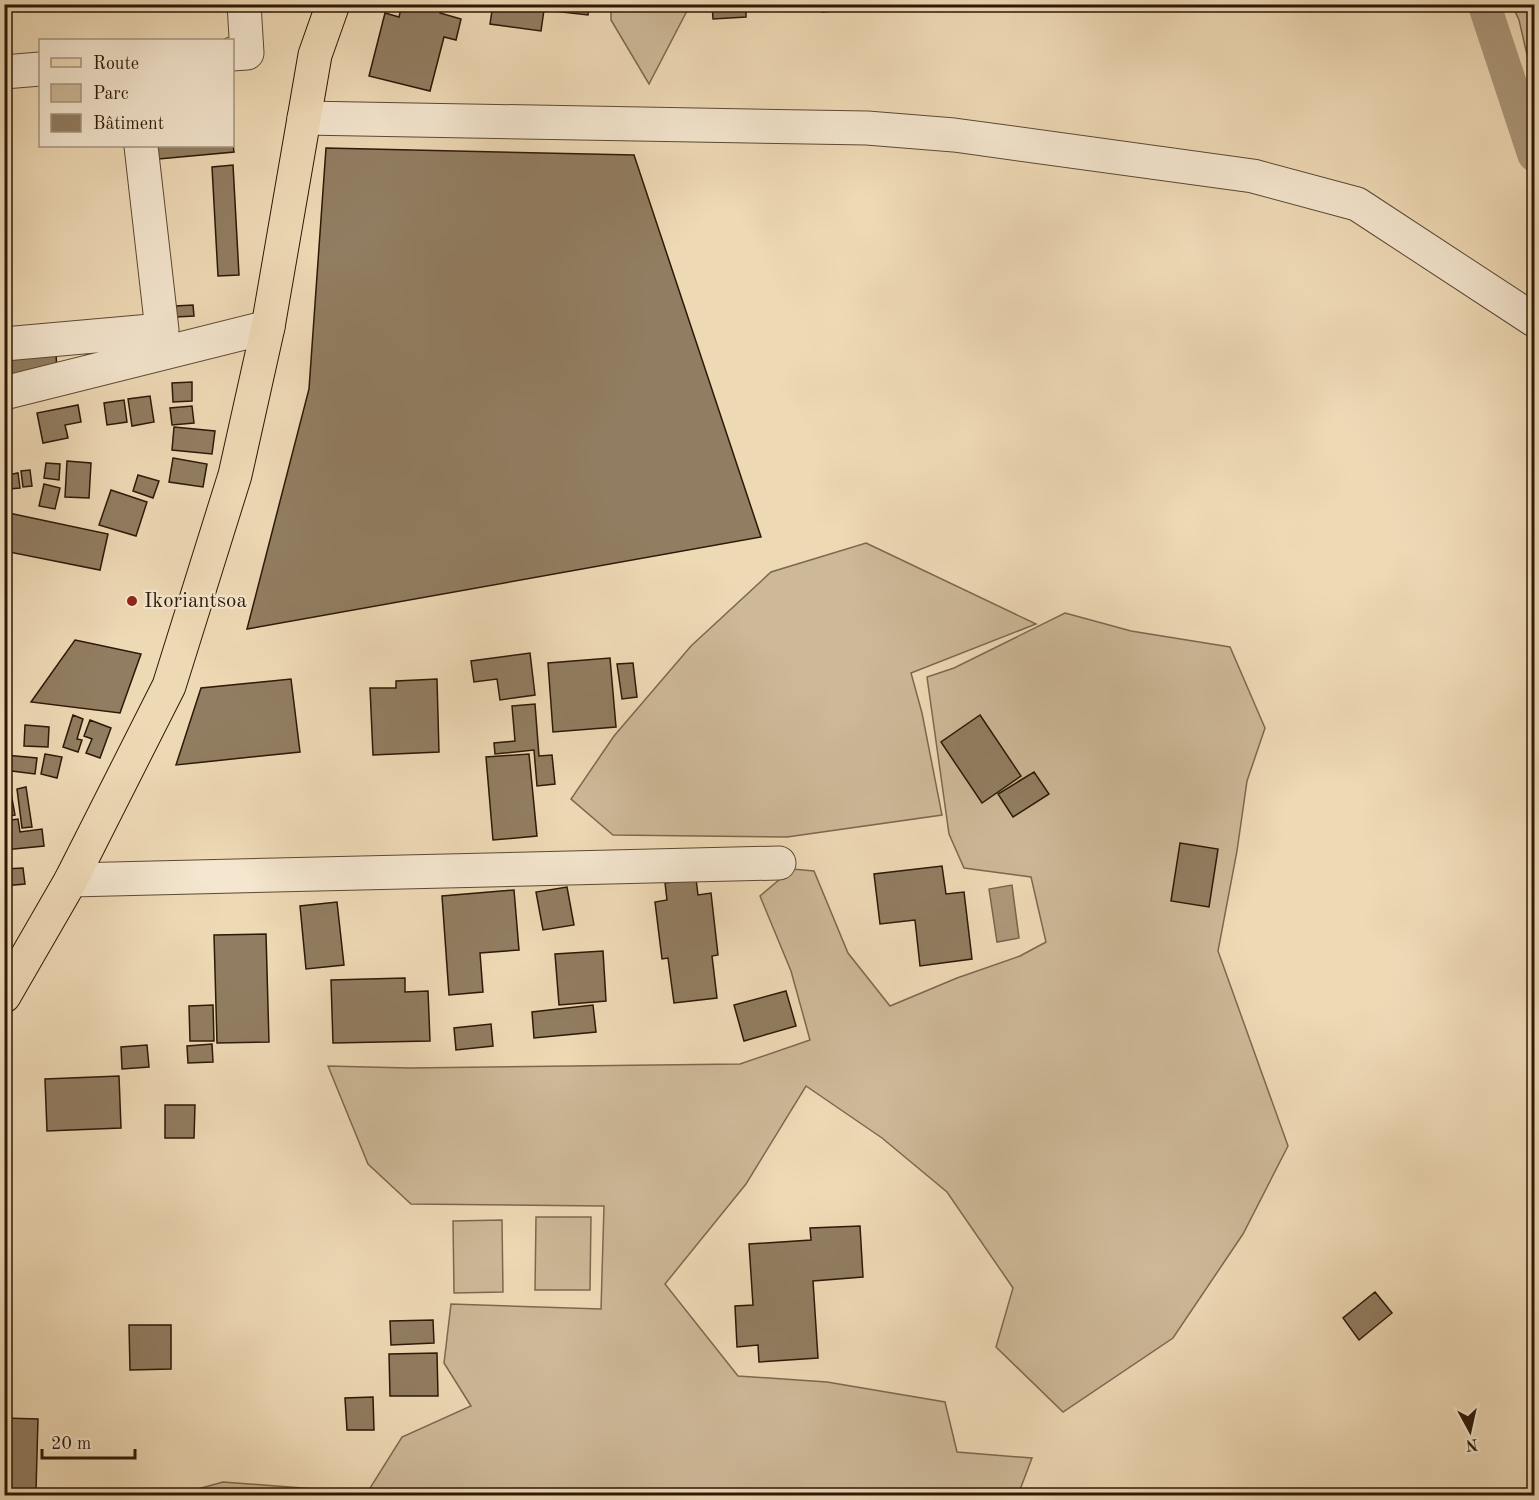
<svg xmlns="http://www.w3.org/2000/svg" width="1539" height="1500" font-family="'Old Standard TT',serif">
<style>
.green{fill:#cdb897;stroke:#7c684e;stroke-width:1.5}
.water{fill:#ac987a;stroke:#79654c;stroke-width:1.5}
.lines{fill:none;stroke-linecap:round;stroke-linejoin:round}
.canal{stroke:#ac987a;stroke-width:33}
.building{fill:#917d61;stroke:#2c1906;stroke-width:1.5}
.minor-casing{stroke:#5c4932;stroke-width:35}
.major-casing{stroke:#2c1906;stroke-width:35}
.minor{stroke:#f4e6cf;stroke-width:33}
.major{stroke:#eed9b5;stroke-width:33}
.poi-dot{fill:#8f2418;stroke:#f4e6cf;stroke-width:2}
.labels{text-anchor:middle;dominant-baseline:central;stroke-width:4.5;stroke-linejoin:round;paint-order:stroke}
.poi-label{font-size:21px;fill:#2c1906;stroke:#f4e6cf;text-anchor:start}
</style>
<rect width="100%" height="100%" fill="#eed9b5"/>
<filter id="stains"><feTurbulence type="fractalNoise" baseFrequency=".00333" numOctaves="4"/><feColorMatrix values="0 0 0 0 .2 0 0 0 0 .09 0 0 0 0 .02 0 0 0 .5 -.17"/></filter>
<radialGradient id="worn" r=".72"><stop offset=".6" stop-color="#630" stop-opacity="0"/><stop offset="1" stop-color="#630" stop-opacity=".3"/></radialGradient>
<!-- green -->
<path class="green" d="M611,5H690L649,84L611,20Z
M1512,5H1534V85L1519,20Z
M866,543L1036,624L911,673L922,713L942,815L787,837L613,835L571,799L614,736L691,646L771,572Z
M1065,613L1131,631L1230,647L1265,728L1247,781L1237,851L1218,951L1288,1146L1243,1234L1173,1338L1063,1412L996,1347L1013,1288L947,1192L882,1138L806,1086L746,1184L665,1284L738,1376L827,1382L945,1402L957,1452L1032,1458L1018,1495L172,1496L223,1482L367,1493L402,1437L471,1406L444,1363L451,1304L601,1309L604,1206L411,1204L368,1164L328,1066L409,1068L740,1064L810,1040L791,971L760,896L792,869L814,871L848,953L890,1006L957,978L1020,956L1046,942L1031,877L964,868L949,834L927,677L954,668Z
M536,1217H591L590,1290H535Z
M502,1220L503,1292L454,1293L453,1221Z"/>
<!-- water -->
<path class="water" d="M1012,885L1019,938L997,942L989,889Z"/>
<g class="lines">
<!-- canal -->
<path class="canal" d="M1484,4L1534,155"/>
</g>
<!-- building -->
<path class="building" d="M402,4H443L440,13L461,19L456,40L444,37L430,91L369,76L385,13L399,17Z
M493,4H589L588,15L544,10L541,31L490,24Z
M712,4H746V17L713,19Z
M822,4H844L845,10L822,12Z
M232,137L234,152L148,160L147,146H232Z
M326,148L634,155L761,537L247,629L309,389Z
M233,165L239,275L218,276L212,167Z
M193,305L194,316L176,317L175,306Z
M56,353L57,372L4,385V359Z
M192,382V401L173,402L172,383Z
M150,396L154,422L132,426L128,399Z
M124,400L127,422L107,425L104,403Z
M78,405L81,422L65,425L68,438L43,443L37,413Z
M192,406L194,423L172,425L170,408Z
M174,427L215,431L212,454L172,450Z
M173,458L207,464L203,487L169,482Z
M67,461L91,463L89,498L65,497Z
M46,463L60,464L59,480L44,478Z
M30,470L32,486L23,487L21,471Z
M18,473L20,488L9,489L7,475Z
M138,475L159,481L153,498L133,491Z
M44,484L60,488L55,509L39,506Z
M111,490L147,502L136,536L99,525Z
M4,512L108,534L100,570L4,551Z
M75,640L141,654L120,713L31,702Z
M4,641H9L4,666Z
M530,653L535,695L500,700L497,679L474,682L471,661Z
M610,658L616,727L553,732L548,663Z
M633,663L637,697L622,699L617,664Z
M291,679L300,752L176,765L201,688Z
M437,679L439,752L373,755L370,688H396V681Z
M535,704L539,756L552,755L555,784L537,786L534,750L495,754L494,743L515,741L512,706Z
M73,715L83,719L77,739L82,740L78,752L63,747Z
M980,715L1021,776L982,803L941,742Z
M90,720L111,728L100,758L86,753L92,739L84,736Z
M25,725L49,727L48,747L24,746Z
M45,754L62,757L57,778L41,774Z
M529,754L537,836L493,840L486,757Z
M5,755L37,758L35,774L4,770Z
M1034,772L1049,794L1013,817L998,794Z
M9,782L15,815L4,816V783Z
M26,787L32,827L22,828L17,789Z
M18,819L20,832L42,829L44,846L4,850V821Z
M1180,843L1218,849L1209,907L1171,901Z
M942,866L946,894L964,892L972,959L920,966L915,920L880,924L874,874Z
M23,868L25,884L4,886V869Z
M696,879L698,895L711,893L718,955L712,956L717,998L674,1003L668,958L662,959L655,902L667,900L665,883Z
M567,887L574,925L543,930L536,892Z
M514,890L519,950L480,953L483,992L449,995L442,896Z
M337,902L344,965L306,969L300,906Z
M266,934L269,1042L217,1043L214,935Z
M603,951L606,1001L559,1005L555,954Z
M405,978V992L428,991L430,1041L333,1043L331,980Z
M786,991L796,1026L744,1041L734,1005Z
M213,1005L214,1041H190L189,1006Z
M593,1005L596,1032L534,1038L532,1012Z
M491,1024L493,1046L456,1050L454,1028Z
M212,1044L213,1062L188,1063L187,1046Z
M147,1045L149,1067L122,1069L121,1047Z
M119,1076L121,1128L47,1131L45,1079Z
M165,1105H195L194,1138H165Z
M860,1226L863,1277L813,1281L818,1358L759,1362L758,1345L737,1347L735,1306L753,1305L749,1244L811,1240L810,1228Z
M1375,1292L1392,1313L1359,1340L1343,1318Z
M433,1320L434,1343L391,1345L390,1321Z
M129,1325H171V1369L130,1370Z
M437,1353L438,1396H390L389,1354Z
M373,1397L374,1430H347L345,1398Z
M4,1418L38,1419L36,1490L4,1489Z"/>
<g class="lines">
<!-- minor casing -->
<g class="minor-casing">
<path id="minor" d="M232,54L247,53L244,4
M4,72L40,69
M304,118L867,128L954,135L1253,176L1357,204L1534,320
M4,344L162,330L141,146
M4,393L268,327
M71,880L779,863"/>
</g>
<!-- major casing -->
<g class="major-casing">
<path id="major" d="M4,996L71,880L169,686L235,475L268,327L315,55L333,4"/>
</g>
<!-- minor -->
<use href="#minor" class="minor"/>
<!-- major -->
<use href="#major" class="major"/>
</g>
<!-- markers -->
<circle class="poi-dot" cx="132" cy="601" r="6"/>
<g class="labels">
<!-- poi labels -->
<g class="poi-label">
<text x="144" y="601">Ikoriantsoa</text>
</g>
</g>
<!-- margin -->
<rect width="1539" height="1500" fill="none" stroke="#eed9b5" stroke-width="24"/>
<rect x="6" y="6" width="1527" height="1488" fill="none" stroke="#2c1906" stroke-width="3"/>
<rect x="12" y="12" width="1515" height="1476" fill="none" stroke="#2c1906" stroke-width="1.5"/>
<!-- legend -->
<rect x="39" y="39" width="195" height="108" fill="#f4e6cf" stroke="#a4947f" stroke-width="1.5"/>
<rect x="51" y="58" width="30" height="9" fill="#eed9b5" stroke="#a4947f" stroke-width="1.5"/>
<text x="93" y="69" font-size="18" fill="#2c1906">Route</text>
<rect x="51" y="84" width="30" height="18" fill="#cdb897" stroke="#a4947f" stroke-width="1.5"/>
<text x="93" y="99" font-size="18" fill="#2c1906">Parc</text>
<rect x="51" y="114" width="30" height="18" fill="#917d61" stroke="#a4947f" stroke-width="1.5"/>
<text x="93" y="129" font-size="18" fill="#2c1906">Bâtiment</text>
<!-- north arrow -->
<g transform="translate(1470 1431) rotate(172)" stroke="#f4e6cf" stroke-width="4.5" paint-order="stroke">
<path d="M0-4.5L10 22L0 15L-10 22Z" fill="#2c1906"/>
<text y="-9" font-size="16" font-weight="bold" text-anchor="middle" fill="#2c1906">N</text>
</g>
<!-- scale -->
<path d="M42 1449v9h93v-9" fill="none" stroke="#2c1906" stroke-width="3"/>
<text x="51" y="1449" font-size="18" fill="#2c1906" stroke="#f4e6cf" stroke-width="4.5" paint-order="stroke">20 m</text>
<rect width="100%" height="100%" filter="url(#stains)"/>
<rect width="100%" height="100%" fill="url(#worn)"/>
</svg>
